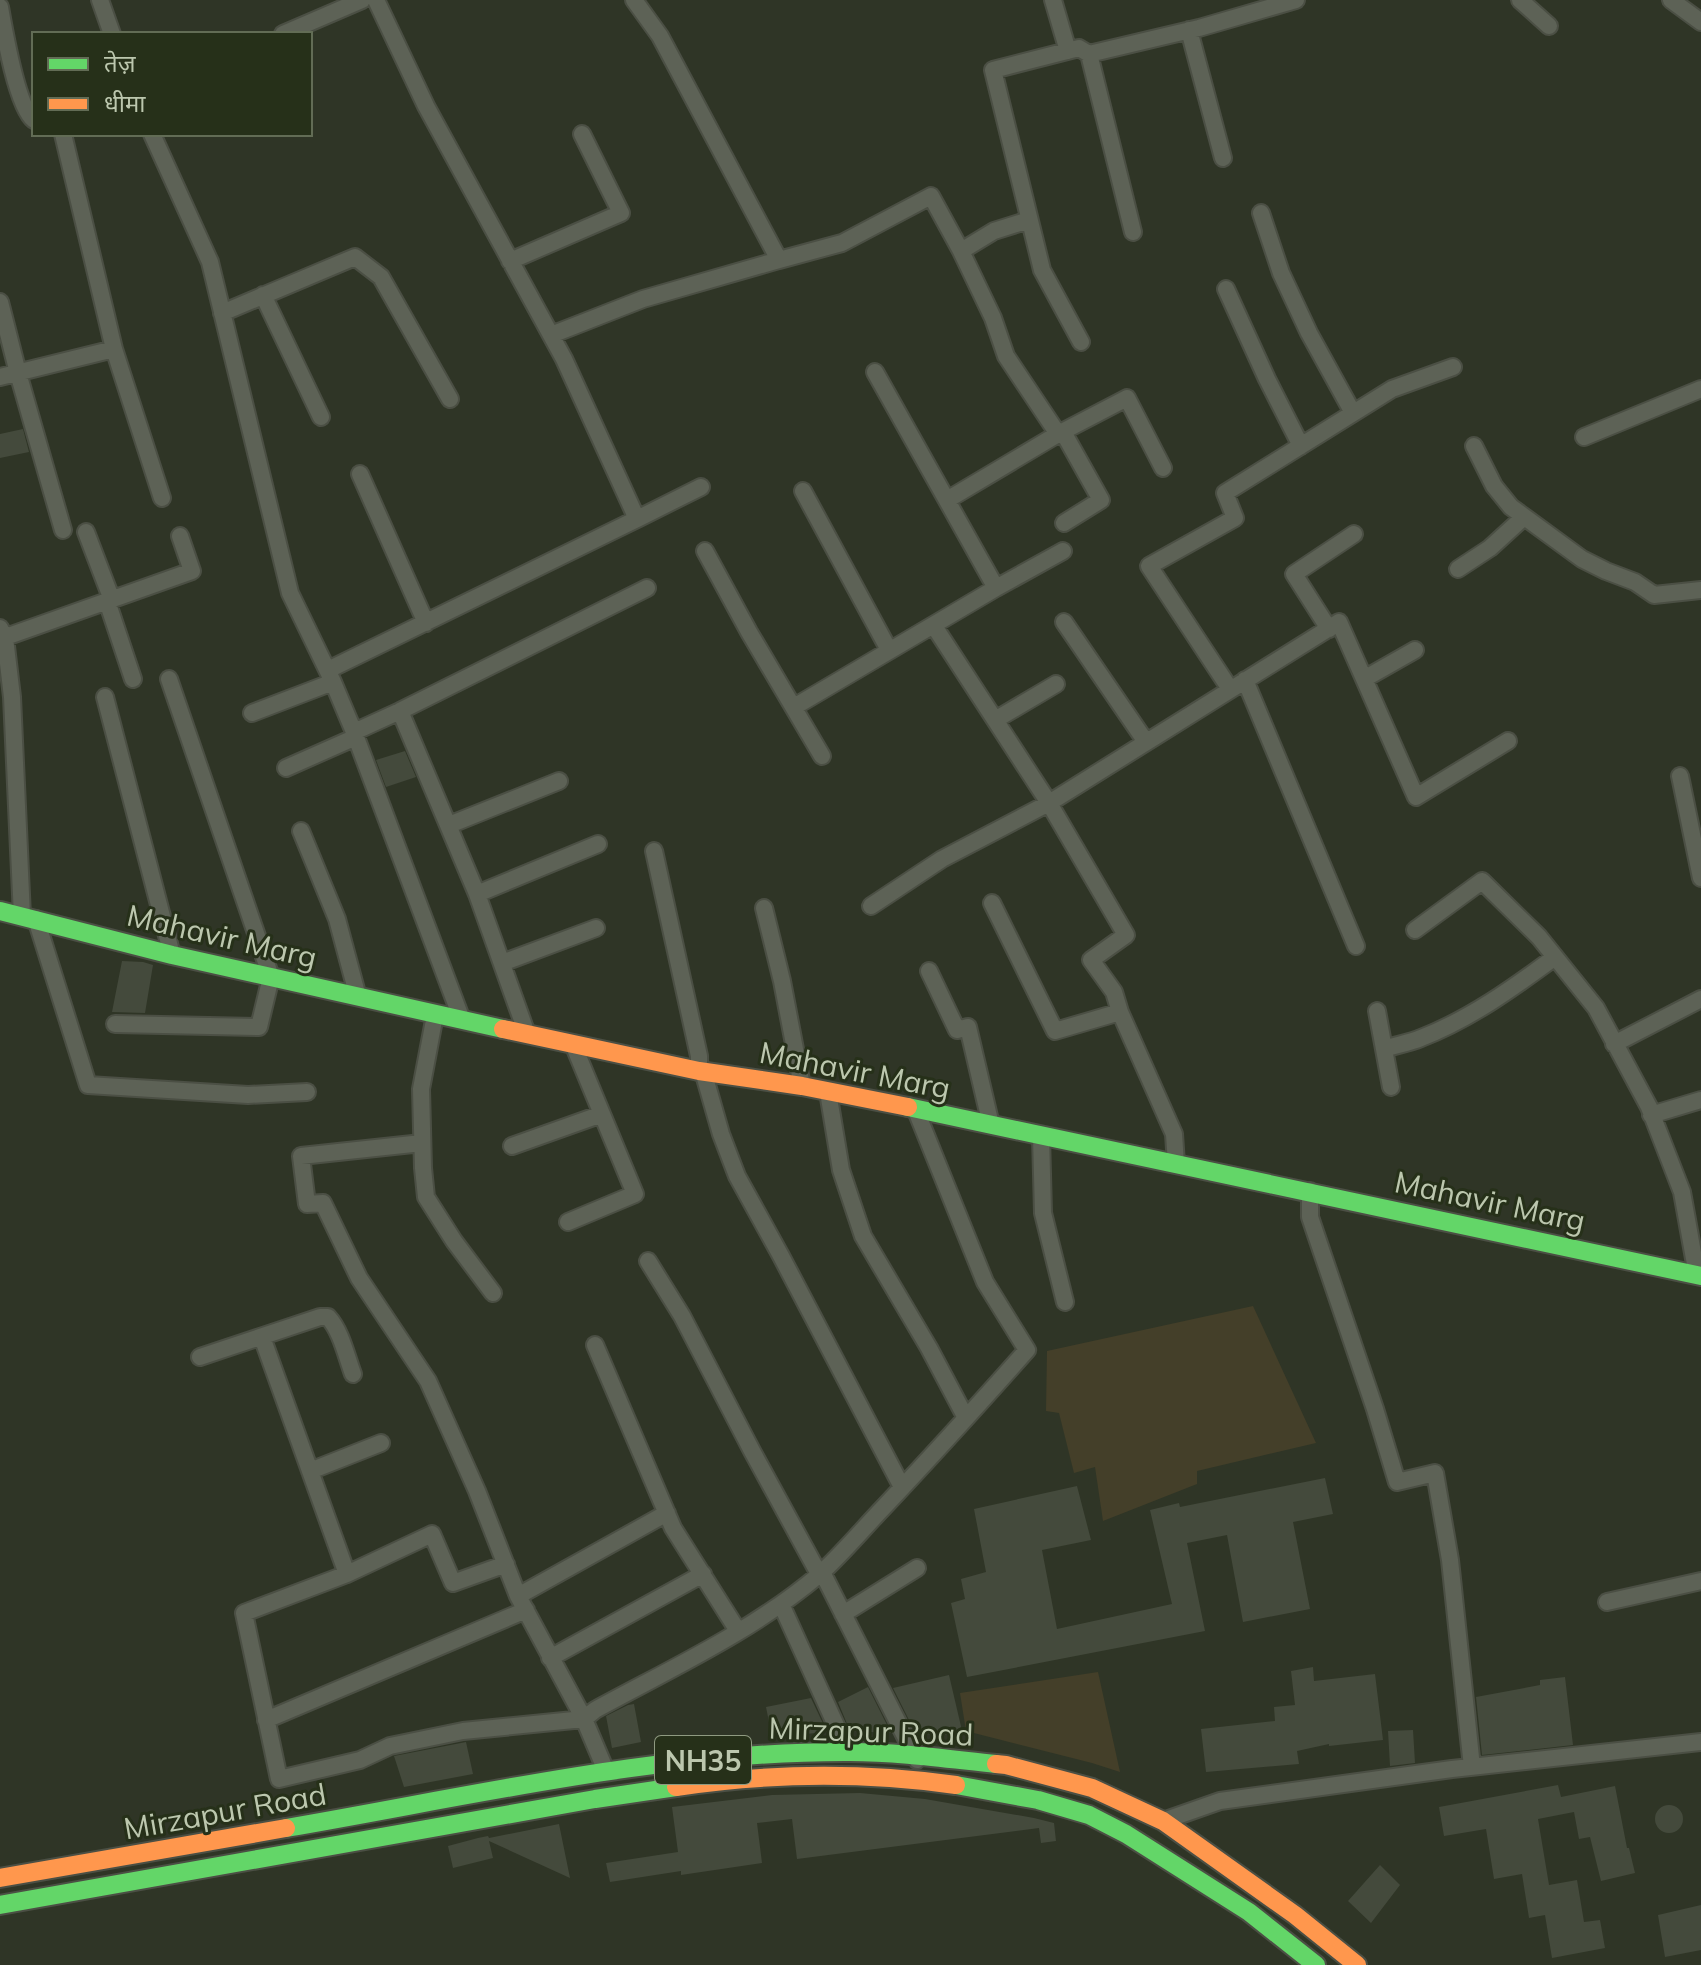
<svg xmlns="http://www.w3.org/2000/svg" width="1701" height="1965" font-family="Mulish,'Noto Sans Devanagari',sans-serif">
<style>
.green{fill:#443f29}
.building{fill:#444a3c}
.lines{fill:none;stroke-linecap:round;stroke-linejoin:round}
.street-casing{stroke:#4b4f44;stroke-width:20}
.fast-casing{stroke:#4b4f44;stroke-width:22}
.slow-casing{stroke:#4b4f44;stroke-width:22}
.street{stroke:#5d6256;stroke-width:16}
.fast{stroke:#63d668;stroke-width:18}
.slow{stroke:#ff974d;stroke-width:18}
.labels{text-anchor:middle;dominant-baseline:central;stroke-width:6;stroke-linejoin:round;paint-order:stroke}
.shield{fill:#263019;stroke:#8f9a81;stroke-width:2}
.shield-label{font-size:28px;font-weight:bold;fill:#bcc7ae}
.street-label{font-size:30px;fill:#bcc7ae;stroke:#263019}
</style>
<rect width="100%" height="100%" fill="#2f3526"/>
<!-- green -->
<path class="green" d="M1253,1306L1316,1443L1197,1471V1484L1103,1521L1095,1467L1074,1473L1059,1413L1046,1411L1047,1351Z
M1098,1672L1120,1772L1092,1763L966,1731L960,1693Z"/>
<!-- building -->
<path class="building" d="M23,429L29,452L0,458V434Z
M405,751L416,777L386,787L376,760Z
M122,961L143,962L153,965L145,1013L112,1012Z
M1325,1478L1333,1514L1293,1522L1310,1609L1243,1622L1227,1535L1187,1543L1205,1631L967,1677L951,1603L965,1599L961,1579L986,1572L974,1509L1077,1486L1091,1540L1042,1550L1057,1629L1172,1604L1150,1510L1179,1503L1180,1507Z
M1313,1667L1314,1681L1375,1674L1383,1740L1329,1746V1744L1297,1751L1299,1764L1206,1772L1201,1729L1275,1721L1274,1707L1295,1705L1291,1671Z
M949,1675L963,1735L916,1734L893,1688Z
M1565,1677L1573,1745L1482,1755L1476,1697L1540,1685V1680Z
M868,1687L891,1733L850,1731L838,1702Z
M811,1698L827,1732L772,1737L766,1707Z
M634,1704L641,1742L612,1748L606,1716L628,1705Z
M1413,1730L1415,1763L1390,1766L1388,1731Z
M466,1742L473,1774L404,1787L394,1756Z
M1558,1785L1561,1797L1615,1786L1627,1848H1629L1635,1873L1601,1881L1590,1837L1579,1839L1574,1812L1538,1819L1549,1885L1577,1880L1584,1922L1600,1920L1605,1948L1552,1958L1545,1915L1529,1918L1522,1874L1494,1879L1486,1829L1444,1836L1439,1807Z
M860,1793L925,1799L1034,1818L1054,1823L1056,1841L1041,1843L1039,1828L797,1859L792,1819L757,1823L762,1863L681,1875V1871L610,1882L606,1863L678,1852L672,1807L772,1795Z
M1655 1819a14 14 0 1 1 28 0a14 14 0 1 1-28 0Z
M559,1824L570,1878L489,1841L493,1858L453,1868L448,1846L478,1838L488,1836L489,1838Z
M1380,1865L1400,1885L1371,1923L1348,1901Z
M1701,1905V1950L1665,1957L1658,1915Z"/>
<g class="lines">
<!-- street casing -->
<g class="street-casing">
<path id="street" d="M100,0L112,34
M1053,0L1068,51
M1520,0L1549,26
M1671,0L1701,22
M0,7C4,30 17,107 34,120
M1189,30L1223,158
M283,34L362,0
M1089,54L1133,232
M152,134L210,262L290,593L333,682L354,732L462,1020
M1261,213L1281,273L1309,333L1353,413
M961,251L994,231L1029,220
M779,260L842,243L931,196L961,251L993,318L1006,356L1058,434
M510,261L621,213L582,134
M1226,289L1267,379L1301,446
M263,295L321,417
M0,302L18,373L63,530
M222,313L355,257L381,277L450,399
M551,335L643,299L779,260L660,36L634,0
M1081,342L1042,270L993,70L1079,48L1089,54L1199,28L1296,0
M114,349L162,498
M0,377L114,349L63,134
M1063,432L1101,500L1064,523
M1584,437L1701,389
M1474,446L1494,486L1511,507L1582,559L1606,571L1635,582L1654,595L1701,590
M360,474L426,623
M803,491L889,650
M947,500L1058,434L1127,398L1163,468
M637,519L701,487
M86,532L112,600
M705,551L749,632L822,756
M1458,569L1490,548L1524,517
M996,588L1063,551
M107,601L133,679
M1064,622L1146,742
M934,626L1049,803L1126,935L1091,960L1114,992L1120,1012L1174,1134L1176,1164
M0,628L5,638L12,697L22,916
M1329,629L1294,574L1354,534
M0,639L192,571L180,536
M328,670L637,519L564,359L426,106L376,0
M1364,679L1415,650
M1245,680L1356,946
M1230,689L1149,566L1235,518L1225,493L1392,389L1453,367
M105,697L172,955
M794,707L996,588L875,372
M252,713L333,682
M995,720L1056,684
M354,732L400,711
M286,768L356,737
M1680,776L1701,878
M449,825L559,781
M301,831L337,919L358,997
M654,851L699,1056V1071
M477,894L598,844
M992,903L1055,1031L1120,1012
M871,906L942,859L1049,803L1339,622L1416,797L1508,741
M764,908L782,981L802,1086
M36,919L88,1085L248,1095L307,1092
M1415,930L1482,881L1539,937L1596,1008L1649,1107L1682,1192L1697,1275
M502,963L596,928
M929,971L957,1030L968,1027L991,1125
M1377,1011L1391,1087
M435,1015L421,1089L423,1168L426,1197L454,1241L493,1293
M115,1024L259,1027L271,977L169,679
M527,1034L477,894L400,711L647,588
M1614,1044L1701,999
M1384,1049C1396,1045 1409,1043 1421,1038C1470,1019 1513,988 1555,957
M703,1071L721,1134L737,1176L781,1256L902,1487
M828,1092L841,1170L863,1236L929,1348L966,1418
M1651,1115L1701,1100
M1041,1136L1043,1213L1065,1302
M422,1143L301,1156L307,1204L323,1203L359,1278L428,1381L477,1491L518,1596L584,1719L606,1771
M512,1146L602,1114
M1310,1191V1217L1375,1409L1397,1482L1435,1473L1450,1560L1472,1767
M568,1222L635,1194L573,1044
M648,1261L682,1316L752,1451L819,1574
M262,1337L347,1574
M595,1345L673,1528L738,1631
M200,1357L320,1317H328C341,1331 346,1355 353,1374
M310,1471L381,1443
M506,1564L453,1583L432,1534L347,1574L244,1613L279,1779L360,1760L390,1746L463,1731L584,1719L595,1710C672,1668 753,1631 820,1574C842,1554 862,1530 883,1508C932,1456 980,1403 1027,1350L985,1282L915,1108
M822,1572L917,1760
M518,1596L667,1513
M1607,1602L1701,1581
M781,1604L848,1752
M843,1614L917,1568
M550,1658L703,1574
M266,1720L526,1610
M1163,1821L1220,1801L1452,1769L1701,1742"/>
</g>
<!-- fast casing -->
<g class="fast-casing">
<path id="fast" d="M0,911L172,955L503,1029
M908,1107L1701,1276
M956,1785L1038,1800L1089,1815L1126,1834L1249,1912L1316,1965
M286,1828C473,1796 660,1751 850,1752C899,1752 948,1759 996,1764
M0,1905L595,1799L676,1787"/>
</g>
<!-- slow casing -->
<g class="slow-casing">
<path id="slow" d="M503,1029L699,1071L802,1086L908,1107
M996,1764L1006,1765L1092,1788L1163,1821L1295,1915L1357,1965
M676,1787C769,1773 863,1772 956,1785
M0,1878L286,1828"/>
</g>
<!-- street -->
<use href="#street" class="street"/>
<!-- fast -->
<use href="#fast" class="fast"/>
<!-- slow -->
<use href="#slow" class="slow"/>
</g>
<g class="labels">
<!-- shield labels -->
<rect class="shield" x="655" y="1736" width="96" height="48" rx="6"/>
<g class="shield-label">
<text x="703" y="1760">NH35</text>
</g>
<!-- street labels -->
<g class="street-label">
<text transform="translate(222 936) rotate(13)">Mahavir Marg</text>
<text transform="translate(855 1070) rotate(11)">Mahavir Marg</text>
<text transform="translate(1490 1201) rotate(12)">Mahavir Marg</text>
<text transform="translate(871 1731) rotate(2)">Mirzapur Road</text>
<text transform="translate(225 1811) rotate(-10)">Mirzapur Road</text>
</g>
</g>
<!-- legend -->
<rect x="32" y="32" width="280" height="104" fill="#263019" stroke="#626c55" stroke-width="2"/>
<rect x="48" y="58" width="40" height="12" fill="#63d668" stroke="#626c55" stroke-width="2"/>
<text x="104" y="72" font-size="24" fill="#bcc7ae">तेज़</text>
<rect x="48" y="98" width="40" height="12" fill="#ff974d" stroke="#626c55" stroke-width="2"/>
<text x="104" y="112" font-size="24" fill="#bcc7ae">धीमा</text>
</svg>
